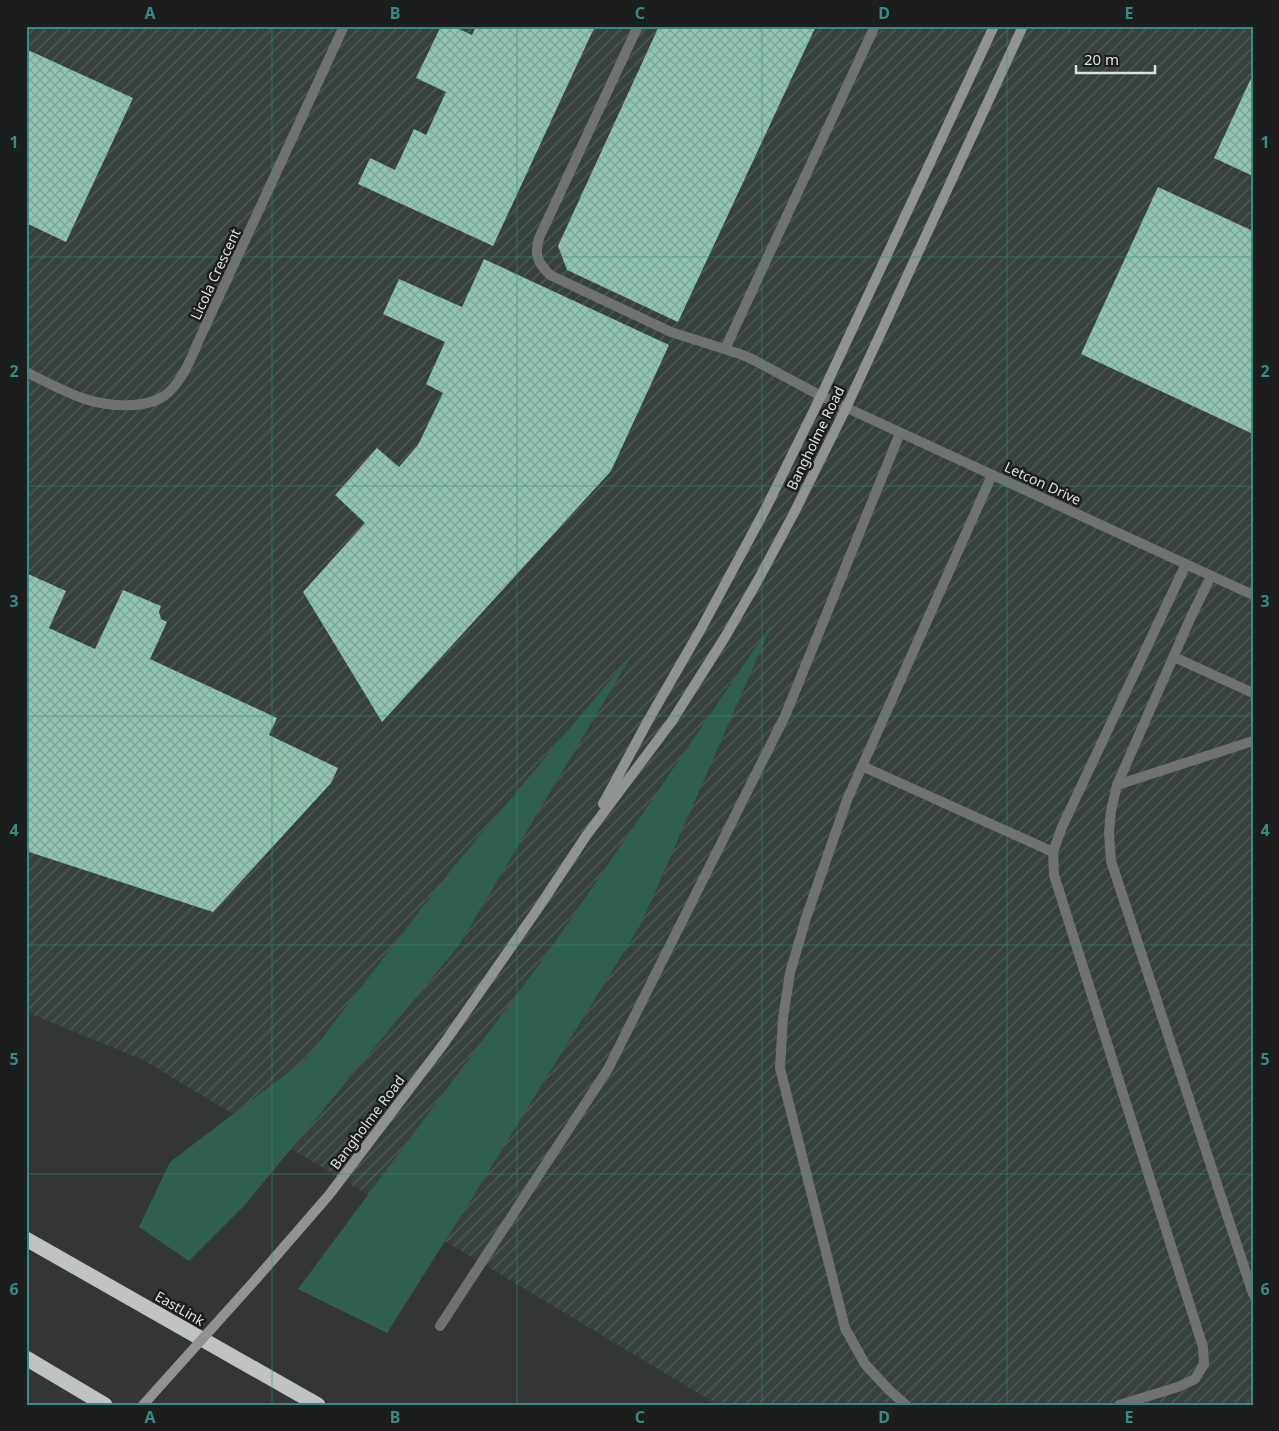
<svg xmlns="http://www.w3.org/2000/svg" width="1279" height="1431" font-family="'Noto Sans',sans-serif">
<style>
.industrial{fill:url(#industrial-furrows)}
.grass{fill:#2f604e}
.building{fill:url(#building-cross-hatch)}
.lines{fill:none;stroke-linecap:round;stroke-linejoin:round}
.lane{stroke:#707271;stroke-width:10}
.street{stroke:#707271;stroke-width:10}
.secondary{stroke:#909392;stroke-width:10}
.highway{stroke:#bfc4c2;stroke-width:15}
.secondary-bridge{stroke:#909392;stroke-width:10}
.grid{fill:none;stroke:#388b85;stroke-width:1;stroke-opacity:0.55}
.labels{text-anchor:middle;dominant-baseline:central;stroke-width:5;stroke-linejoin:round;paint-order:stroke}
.street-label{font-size:14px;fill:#dde0df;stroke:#1c1d1d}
.neatline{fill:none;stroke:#388b85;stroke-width:2}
.grid-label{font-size:16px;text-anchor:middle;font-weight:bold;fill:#388b85}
</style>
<defs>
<pattern id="industrial-furrows" width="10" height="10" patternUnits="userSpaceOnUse" patternTransform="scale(1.25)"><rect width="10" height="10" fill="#36403c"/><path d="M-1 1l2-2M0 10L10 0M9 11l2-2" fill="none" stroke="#535b58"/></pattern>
<pattern id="building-cross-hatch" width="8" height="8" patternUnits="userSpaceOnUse" patternTransform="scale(1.25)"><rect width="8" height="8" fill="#90c5af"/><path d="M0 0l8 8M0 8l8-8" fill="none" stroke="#7ca494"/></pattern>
</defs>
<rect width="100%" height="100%" fill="#333635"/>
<!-- industrial -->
<path class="industrial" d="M26,26H1253V1405H718L143,1060L26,1012Z"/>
<!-- grass -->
<path class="grass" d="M773,622L641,924L469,1203L387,1333L298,1289L549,951Z
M633,653L459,945L244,1206L189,1261L139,1227L170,1162L306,1059L455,865Z"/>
<!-- building -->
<path class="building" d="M441,26H453L472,35L476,26H595L493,246L358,184L370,158L395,170L414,129L426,135L446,92L416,78Z
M659,26H816L678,322L567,270L558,246Z
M28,50L133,98L66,242L26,223V53Z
M1253,74V176L1214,158Z
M1158,187L1253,231V434L1081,354Z
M484,259L669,345L611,471L382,722L303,592L365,523L335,495L377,448L399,467L418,445L443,393L426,384L445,342L383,314L399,279L462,307Z
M26,573L66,591L49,628L95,649L123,590L161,606L159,612L161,619L167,622L150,659L277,718L269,735L338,768L331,783L213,912L26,851Z"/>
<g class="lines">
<!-- lane -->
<path class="lane" d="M638,26L539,238C534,255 538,263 550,275L671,332L737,353L750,358L821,396
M725,349L875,26
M1211,576L1190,619L1117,785L1111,811L1109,833L1111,861L1253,1294
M1174,657L1253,693
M862,766L1053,852
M1117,785L1253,741
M906,1405L889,1390L865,1364L845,1328L780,1068L783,1018L790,973L806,918L847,800L992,475
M1119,1405L1178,1387L1195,1379L1204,1364L1203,1347L1054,875L1053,852L1062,827L1186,564"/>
<!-- street -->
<path class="street" d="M26,372C44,381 63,391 82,398C104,406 143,410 164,396C180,385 191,360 198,342L344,26
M821,396L1253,595
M440,1326L608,1069L785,716L900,433"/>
<!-- secondary -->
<path class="secondary" d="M603,804L649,719L702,627L766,508L821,396L994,26
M257,1278L329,1195L445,1042L539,907L586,836L672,721L725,637L758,580L794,513L846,408L1023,26"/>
<!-- highway -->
<path class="highway" d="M26,1239L318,1405
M26,1358L105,1405"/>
<!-- secondary-bridge -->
<path class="secondary-bridge" d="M143,1405L257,1278"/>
</g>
<!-- grid -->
<path class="grid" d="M272,26V1405M517,26V1405M762,26V1405M1007,26V1405M26,257H1253M26,486H1253M26,716H1253M26,945H1253M26,1174H1253"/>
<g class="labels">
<!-- street labels -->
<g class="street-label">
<text transform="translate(215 274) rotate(-65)">Licola Crescent</text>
<text transform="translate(815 438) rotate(-64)">Bangholme Road</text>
<text transform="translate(1043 483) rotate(25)">Letcon Drive</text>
<text transform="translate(367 1122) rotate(-53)">Bangholme Road</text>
<text transform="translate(180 1308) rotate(30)">EastLink</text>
</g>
</g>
<!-- border -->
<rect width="1279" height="1431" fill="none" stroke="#1c1d1d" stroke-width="55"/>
<!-- scale -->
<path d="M1076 65v8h79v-8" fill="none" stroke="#dde0df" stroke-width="2.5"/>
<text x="1084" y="65" font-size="15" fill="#dde0df" stroke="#1c1d1d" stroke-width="4" paint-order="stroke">20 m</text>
<rect x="28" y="28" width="1224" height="1376" class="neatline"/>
<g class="grid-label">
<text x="150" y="19">A</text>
<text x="395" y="19">B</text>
<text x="640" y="19">C</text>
<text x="884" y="19">D</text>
<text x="1129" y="19">E</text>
<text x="14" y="148">1</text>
<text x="1265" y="148">1</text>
<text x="14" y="377">2</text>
<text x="1265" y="377">2</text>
<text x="14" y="607">3</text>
<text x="1265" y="607">3</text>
<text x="14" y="836">4</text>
<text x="1265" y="836">4</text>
<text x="14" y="1065">5</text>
<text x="1265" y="1065">5</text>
<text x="14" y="1295">6</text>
<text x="1265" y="1295">6</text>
<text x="150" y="1423">A</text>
<text x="395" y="1423">B</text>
<text x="640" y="1423">C</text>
<text x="884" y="1423">D</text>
<text x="1129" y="1423">E</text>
</g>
</svg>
